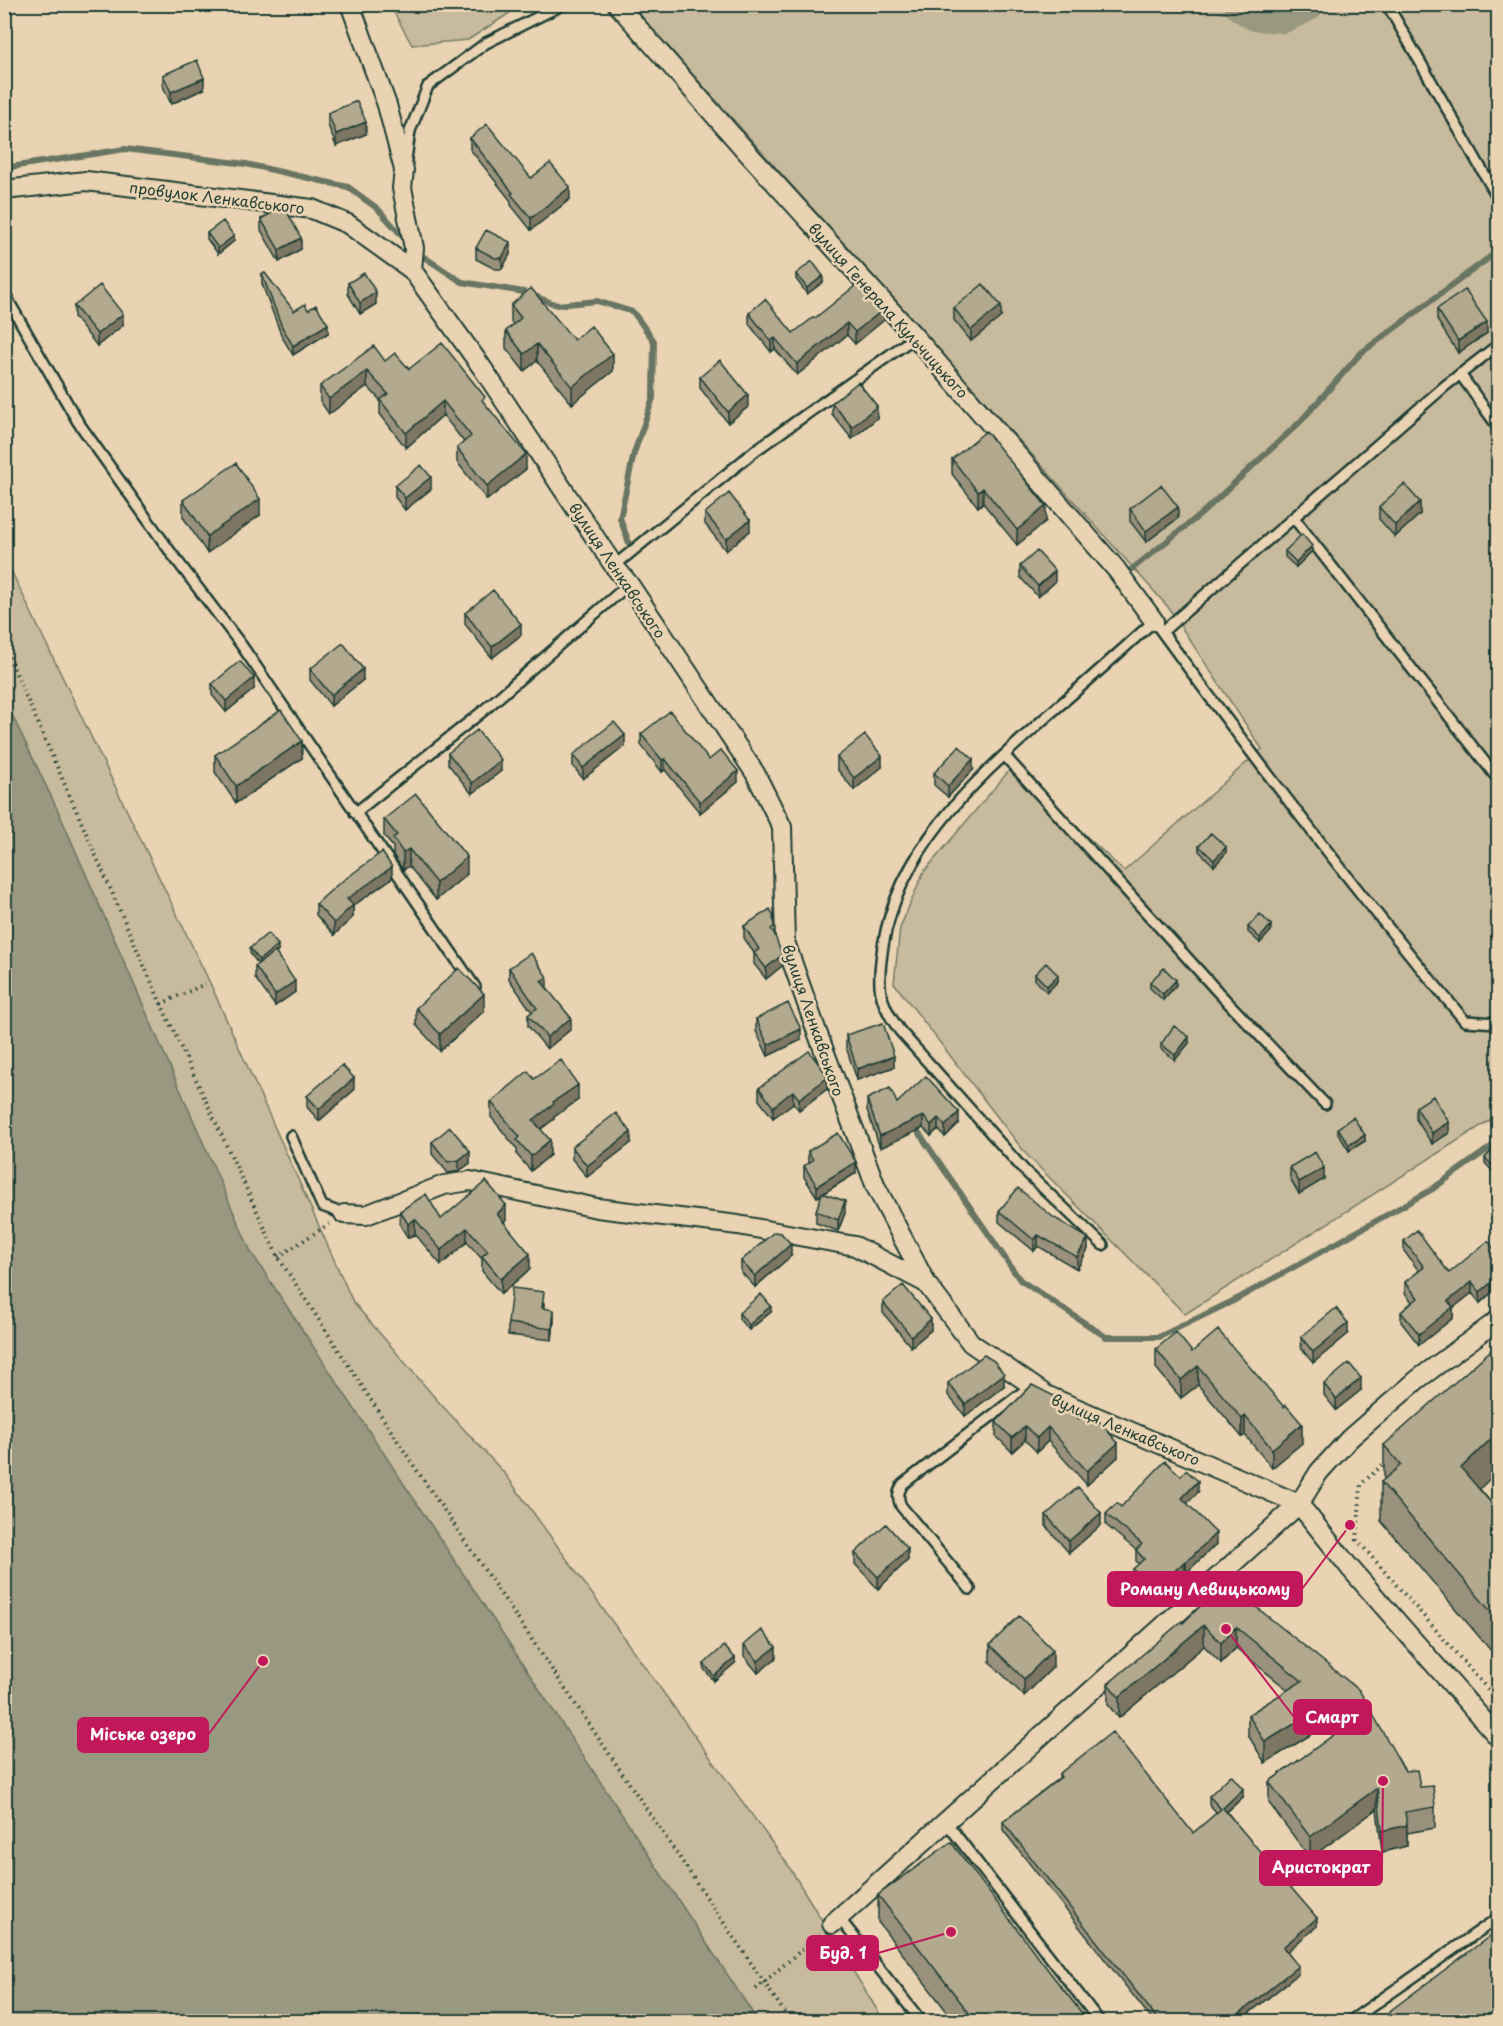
<svg xmlns="http://www.w3.org/2000/svg" width="1503" height="2026" font-family="'Playpen Sans',sans-serif">
<style>
.green{fill:#c8ba9d;stroke:#747c68;stroke-width:1.5}
.water{fill:#999880;stroke:#687462;stroke-width:1.5}
.lines{fill:none;stroke-linecap:round;stroke-linejoin:round}
.stream{stroke:#687462;stroke-width:6}
.river{stroke:#999880;stroke-width:36}
.service-casing{stroke:#1f3d34;stroke-width:14}
.minor-casing{stroke:#1f3d34;stroke-width:22}
.path{stroke:#1f3d34;stroke-width:4;stroke-dasharray:1.5 4.5;stroke-linecap:butt}
.service{stroke:#e9d3b2;stroke-width:9}
.minor{stroke:#e9d3b2;stroke-width:18}
.wall{fill:#99917b;stroke:#1f3d34;stroke-width:1.5}
.shaded-wall{fill:#7d7664;stroke:#1f3d34;stroke-width:1.5}
.building{fill:#b2a98f;stroke:#1f3d34;stroke-width:1.5}
.labels{text-anchor:middle;dominant-baseline:central;stroke-width:5;stroke-linejoin:round;paint-order:stroke}
.street-label{font-size:15px;fill:#1f3d34;stroke:#e9d3b2}
.leader{fill:none;stroke:#c2185b;stroke-width:2}
.callout-dot{fill:#c2185b;stroke:#e9d3b2;stroke-width:2}
.callout{fill:#c2185b;stroke:#c2185b;stroke-width:2}
.callout-label{font-size:16px;text-anchor:middle;font-weight:bold;fill:#fff}
</style>
<rect width="100%" height="100%" fill="#e9d3b2"/>
<filter id="ink" filterUnits="userSpaceOnUse"><feTurbulence type="fractalNoise" baseFrequency=".0167" numOctaves="2"/><feDisplacementMap in="SourceGraphic" scale="12" xChannelSelector="R" yChannelSelector="G"/><feConvolveMatrix kernelMatrix="1 2 1 2 8 2 1 2 1" color-interpolation-filters="sRGB"/></filter>
<g filter="url(#ink)">
<!-- green -->
<path class="green" d="M390,5H522L468,40L412,45Z
M631,5H1498V1115L1185,1314L1026,1154L894,983L900,928L923,873L1012,767L1124,871L1262,749L1168,607Z
M4,556L210,983L353,1302L437,1400L506,1475L786,1862L884,2021H5Z"/>
<!-- water -->
<path class="water" d="M5,700L60,815L251,1252L758,2021H5Z"/>
<g class="lines">
<!-- stream -->
<path class="stream" d="M4,168L125,149L246,164L348,187L378,209L404,238
M424,257L462,282L524,292L557,305L597,301L633,312L654,341L653,398L634,453L620,518L630,546
M1127,573L1201,514L1300,422L1361,353L1498,251
M919,1133L1020,1280L1106,1337H1159L1237,1299L1431,1190L1498,1142"/>
<!-- river -->
<path class="river" d="M1242,4L1256,13L1283,15L1306,4"/>
<!-- service casing -->
<g class="service-casing">
<path id="service" d="M1387,4L1498,198
M406,159L410,131L428,86L486,43L564,4
M4,292L9,302L78,422L172,554L242,646L475,987
M1460,374L1498,427
M1294,518L1498,779
M614,566L756,450L915,337
M1162,632L1445,386L1498,345
M1004,755L1218,992L1325,1104
M355,813L483,711L629,584
M291,1136L322,1206L344,1214
M1103,1245L1024,1170L900,1031C877,1000 877,984 883,946C899,847 975,781 1045,718C1082,686 1118,654 1154,621C1254,758 1356,892 1465,1021L1498,1023
M970,1589L901,1506C897,1497 898,1492 903,1484L1032,1385
M946,1822L1100,2022
M839,1918L922,2022
M1349,2022L1498,1918"/>
</g>
<!-- minor casing -->
<g class="minor-casing">
<path id="minor" d="M350,4L387,105L404,170L402,188L414,248L412,270
M617,4L745,150L915,337L1116,569L1154,621
M4,190L86,181L312,209L348,224L412,270L483,369L614,566L629,584L755,773L782,827L785,942L817,1032L876,1187L926,1283L971,1343L1046,1395L1299,1504L1350,1568L1498,1737
M344,1214L366,1215L444,1185L470,1181L597,1208L738,1225L855,1246L926,1283
M832,1924L1299,1504L1319,1472L1350,1438L1417,1380L1498,1320"/>
</g>
<!-- path -->
<path class="path" d="M4,646L161,1004L278,1257L412,1463L791,2022
M161,1004L205,984
M278,1257L329,1224
M1387,1461L1361,1484L1357,1540L1498,1701
M756,1989L820,1934"/>
<!-- service -->
<use href="#service" class="service"/>
<!-- minor -->
<use href="#minor" class="minor"/>
</g>
<!-- wall -->
<path class="wall" d="M163,75L204,89L171,104L163,86Z
M328,113L366,134L336,146L328,125Z
M470,138L531,178L570,199L531,230L511,205V201L470,149Z
M261,219L301,249L279,262L261,230Z
M207,233L234,241L218,254L207,239Z
M476,248L510,254L502,269H495L476,259Z
M262,274L294,311L328,333L293,355L282,337L262,284Z
M796,274L823,282L807,294L796,279Z
M348,283L376,304L360,314L348,294Z
M511,305L574,340L613,371L572,404L537,361L524,371L506,348V331L513,325L511,322Z
M74,306L123,325L97,346L74,317Z
M954,308L1001,317L971,341L954,320Z
M1437,309L1487,333L1458,353L1437,320Z
M749,313L793,333L815,318L884,320L855,344L847,335L797,375L775,349L771,352L749,324Z
M385,361L409,369L485,404L526,469L487,500L457,462V448L464,442L443,415L406,448L380,414V400L367,386L329,414L320,401V386Z
M700,377L748,407L728,423L700,388Z
M832,403L877,418L852,439L832,414Z
M952,459L1046,521L1017,545L983,503L978,507L952,474Z
M395,486L431,489L405,510L395,497Z
M183,500L260,515L207,553L183,517Z
M1379,507L1420,514L1395,537L1379,519Z
M1130,509L1178,518L1146,542L1130,521Z
M705,513L750,531L726,551L705,524Z
M1285,551H1312L1296,567L1285,557Z
M1020,566L1055,582L1038,597L1020,577Z
M465,613L521,635L492,658L465,624Z
M310,669L363,680L331,706L310,680Z
M212,684L254,689L226,712L212,695Z
M641,734L709,760L738,782L700,813L665,770L662,772L641,745Z
M625,746L583,779L573,766V755Z
M448,753L501,771L472,794L448,764Z
M215,755L302,758L236,803L215,772Z
M837,757L882,767L854,790L837,769Z
M973,770L948,797L934,785V773Z
M384,819L467,874L436,900L409,866L403,870L393,855V847L384,836Z
M1199,846L1226,853L1214,866L1199,851Z
M392,878L353,906V917L334,935L316,915V904Z
M744,926L774,933L782,966L766,979L754,964V953L744,938Z
M1248,927L1271,931L1260,943L1248,932Z
M250,948L278,951L276,953L295,992L275,1006L255,978V966L258,964L250,953Z
M509,968L547,988V989L571,1029L547,1049L528,1026V1015L532,1012L509,979Z
M1035,974L1058,981L1047,992L1035,980Z
M1150,982L1176,985L1163,1000L1150,988Z
M416,1008L484,1011L440,1051L416,1025Z
M756,1019L801,1040L768,1056L756,1031Z
M846,1035L894,1067L857,1080L846,1047Z
M1189,1043L1175,1060L1161,1049V1044Z
M534,1079L578,1100L554,1117V1119L541,1129L550,1155L531,1171L517,1155V1149L491,1117V1102Z
M759,1088L827,1089L799,1110L793,1103L773,1118L759,1100Z
M354,1090L319,1121L307,1107V1096Z
M867,1099L897,1103L959,1123L945,1137L938,1129L931,1136L923,1128L880,1148L867,1110Z
M1416,1107L1449,1133L1432,1144L1416,1119Z
M1338,1128L1365,1141L1349,1151L1338,1133Z
M432,1142L470,1163L459,1171L448,1173L432,1154Z
M631,1143L587,1177L572,1159V1147Z
M1498,1144V1174L1497,1176L1485,1163V1158Z
M808,1151L856,1173L824,1193L845,1213L838,1231L816,1223V1211L822,1195L817,1197L804,1177V1166L808,1163Z
M1290,1167L1324,1179L1299,1194L1290,1178Z
M400,1211L441,1219L506,1220L504,1222L530,1269L501,1294L482,1271V1259L467,1242L441,1265L415,1234L408,1238L400,1225Z
M999,1211L1088,1249L1077,1269L1038,1246L1034,1251L999,1222Z
M1404,1241L1449,1273L1498,1254V1287L1480,1303L1472,1293L1453,1308V1318L1419,1345L1401,1322V1312L1412,1302L1405,1293V1282L1419,1271L1404,1251Z
M791,1256L755,1287L741,1272V1261Z
M883,1302L931,1330L911,1347L883,1313Z
M544,1303V1308L554,1321L552,1340L508,1335V1323Z
M771,1312L749,1330L739,1319V1313Z
M1348,1334L1313,1363L1301,1348V1337Z
M1156,1349L1192,1352L1302,1443L1272,1468L1245,1435L1242,1437L1198,1385L1181,1398L1156,1368Z
M948,1383L1004,1386L965,1416L948,1395Z
M1324,1384L1361,1390L1336,1410L1324,1395Z
M1032,1385L1118,1457L1087,1485L1048,1441L1037,1452L1025,1440L1012,1452L996,1436V1422Z
M1384,1445L1480,1489L1498,1511V1659L1381,1521V1482L1384,1480Z
M1198,1492L1187,1503L1216,1544L1186,1573L1185,1572L1164,1592L1159,1586L1148,1597L1133,1580V1569L1139,1564L1136,1561V1550L1106,1525V1514L1121,1507Z
M1046,1515L1101,1525L1069,1553L1046,1526Z
M855,1553L908,1560L878,1589L855,1564Z
M1260,1610L1420,1787L1435,1807V1828L1407,1833V1846L1382,1852L1377,1809L1310,1858L1269,1803V1782L1334,1735L1328,1724L1265,1763L1248,1735V1715L1288,1690L1236,1648L1221,1663L1204,1646L1119,1718L1108,1705V1684L1183,1623Z
M744,1645L776,1658L758,1673L744,1656Z
M990,1645L1053,1667L1024,1696L990,1662Z
M735,1663L714,1681L704,1669V1664Z
M1059,1774L1193,1833L1217,1813L1209,1804V1796L1243,1797L1227,1812L1317,1926L1287,1951L1298,1974L1238,2022H1154L1003,1830V1822L1059,1778Z
M878,1895L1055,1979L1089,2022H955L878,1922Z"/>
<!-- shaded-wall -->
<path class="shaded-wall" d="M204,78V89L171,104V92Z
M366,122V134L336,146V134Z
M570,187V199L531,230V218Z
M234,236V241L218,254V248Z
M301,238V249L279,262V250Z
M510,242V254L502,269V258Z
M823,276V282L807,294V288Z
M376,292V304L360,314V303Z
M1001,306V317L971,341V330Z
M884,309V320L855,344V332Z
M123,314V325L97,346V334Z
M1487,322V333L1458,353V341Z
M847,323V335L797,375V364Z
M328,324V333L293,355V346Z
M775,338V349L771,352V341Z
M537,344V361L524,371V354Z
M613,354V371L572,404V387Z
M367,371V386L329,414V399Z
M748,395V407L728,423V412Z
M443,401V415L406,448V433Z
M877,406V418L852,439V427Z
M526,454V469L487,500V486Z
M431,477V489L405,510V498Z
M983,488V503L978,507V492Z
M260,499V515L207,553V536Z
M1420,502V514L1395,537V525Z
M1046,506V521L1017,545V530Z
M1178,507V518L1146,542V531Z
M750,520V531L726,551V539Z
M1312,546V551L1296,567V562Z
M1055,571V582L1038,597V586Z
M521,624V635L492,658V647Z
M363,669V680L331,706V695Z
M254,678V689L226,712V701Z
M625,735V746L583,779V768Z
M302,741V758L236,803V786Z
M882,756V767L854,790V778Z
M665,759V770L662,772V760Z
M973,759V770L948,797V786Z
M501,760V771L472,794V783Z
M738,771V782L700,813V802Z
M1226,847V853L1214,866V860Z
M409,849V866L403,870V853Z
M467,857V874L436,900V883Z
M392,867V878L353,906V917L334,935V923L347,899Z
M1271,925V931L1260,943V938Z
M278,945V951L259,965V960Z
M782,955V966L766,979V968Z
M1058,975V981L1047,992V986Z
M547,977V988L541,993V981Z
M1176,980V985L1163,1000V994Z
M295,981V992L275,1006V995Z
M484,994V1011L440,1051V1034Z
M571,1018V1029L547,1049V1037Z
M801,1029V1040L768,1056V1045Z
M1189,1037V1043L1175,1060V1055Z
M894,1056V1067L857,1080V1069Z
M354,1078V1090L319,1121V1109Z
M827,1078V1089L799,1110V1099Z
M578,1085V1100L554,1117V1119L533,1135V1120L553,1102Z
M793,1091V1103L773,1118V1107Z
M959,1112V1123L945,1137V1126Z
M923,1116V1128L880,1148V1136Z
M938,1118V1129L931,1136V1125Z
M1449,1122V1133L1432,1144V1133Z
M631,1132V1143L587,1177V1166Z
M1365,1135V1141L1349,1151V1145Z
M550,1140V1155L531,1171V1156Z
M470,1151V1163L459,1171V1160Z
M856,1162V1173L817,1197V1186Z
M1324,1168V1179L1299,1194V1182Z
M845,1201V1213L838,1231V1220Z
M506,1205V1220L497,1228V1214Z
M415,1219V1234L408,1238V1224Z
M467,1228V1242L441,1265V1250Z
M1038,1235V1246L1034,1251V1240Z
M1088,1238V1249L1077,1269V1257Z
M791,1244V1256L755,1287V1276Z
M530,1254V1269L501,1294V1279Z
M1498,1277V1287L1480,1303V1292Z
M1472,1282V1293L1453,1308V1318L1419,1345V1334L1448,1301Z
M771,1306V1312L749,1330V1325Z
M554,1310V1321L552,1340V1329Z
M931,1319V1330L911,1347V1336Z
M1348,1323V1334L1313,1363V1352Z
M1198,1366V1385L1181,1398V1380Z
M1004,1374V1386L965,1416V1404Z
M1361,1378V1390L1336,1410V1399Z
M1245,1416V1435L1242,1437V1419Z
M1302,1424V1443L1272,1468V1449Z
M1025,1426V1440L1012,1452V1438Z
M1048,1427V1441L1037,1452V1438Z
M1498,1432V1471L1461,1507V1468Z
M1118,1443V1457L1087,1485V1471Z
M1198,1481V1492L1182,1509V1498Z
M1101,1513V1525L1069,1553V1541Z
M1216,1533V1544L1186,1573V1562Z
M908,1549V1560L878,1589V1577Z
M1185,1561V1572L1164,1592V1581Z
M1159,1575V1586L1148,1597V1586Z
M1204,1625V1646L1119,1718V1697Z
M1236,1627V1648L1221,1663V1643Z
M776,1647V1658L758,1673V1661Z
M1053,1650V1667L1024,1696V1679Z
M735,1658V1663L714,1681V1676Z
M1328,1703V1724L1265,1763V1742Z
M1377,1788V1809L1310,1858V1837Z
M1243,1789V1797L1223,1815V1808Z
M1407,1825V1846L1382,1852V1831Z
M1317,1918V1926L1283,1955V1947Z
M1298,1966V1974L1238,2022H1229Z"/>
<!-- building -->
<path class="building" d="M197,60L204,78L171,92L163,75Z
M357,101L366,122L336,134L328,113Z
M487,124L531,178L550,163L570,187L531,218L511,194L513,193L470,138Z
M284,206L301,238L279,250L261,219Z
M223,221L234,236L218,248L207,233Z
M486,230L510,242L502,258H495L476,248Z
M812,261L823,276L807,288L796,274Z
M265,273L294,311L305,304L308,310L316,305L328,324L293,346L282,327L262,274Z
M364,273L376,292L360,303L348,283Z
M860,282L884,309L855,332L847,323L797,364L775,338L771,341L749,313L765,299L793,333L814,317L815,318Z
M983,284L1001,306L971,330L954,308Z
M100,285L123,314L97,334L74,306Z
M531,288L574,340L591,326L613,354L572,387L537,344L524,354L506,331L521,318L511,305Z
M1465,290L1487,322L1458,341L1437,309Z
M442,343L485,397L482,400L526,454L487,486L457,448L471,436L443,401L406,433L380,400L388,394L367,371L329,399L320,386L374,346L385,361L395,353L409,369Z
M720,360L748,395L728,412L700,377Z
M858,382L877,406L852,427L832,403Z
M986,431L1046,506L1017,530L983,488L978,492L952,459Z
M236,463L260,499L207,536L183,500Z
M421,465L431,477L405,498L395,486Z
M1404,484L1420,502L1395,525L1379,507Z
M1161,485L1178,507L1146,531L1130,509Z
M729,493L750,520L726,539L705,513Z
M1302,534L1312,546L1296,562L1285,551Z
M1037,551L1055,571L1038,586L1020,566Z
M493,590L521,624L492,647L465,613Z
M343,643L363,669L331,695L310,669Z
M240,661L254,678L226,701L212,684Z
M281,710L302,741L236,786L215,755Z
M670,711L709,760L721,750L738,771L700,802L665,759L662,760L641,734Z
M614,722L625,735L583,768L573,755Z
M477,730L501,760L472,783L448,753Z
M865,735L882,756L854,778L837,757Z
M959,746L973,759L948,786L934,773Z
M416,794L467,857L436,883L409,849L403,853L393,838L397,835L384,819Z
M1211,833L1226,847L1214,860L1199,846Z
M382,852L392,867L347,899L353,905L334,923L316,904L337,885Z
M770,909L773,915L774,927L771,929L774,933L782,955L766,968L754,953L759,949L744,926Z
M1260,914L1271,925L1260,938L1248,927Z
M268,933L278,945L259,960L250,948Z
M275,952L295,981L275,995L255,966Z
M531,953L547,977L541,981L571,1018L547,1037L528,1015L537,1008L509,968Z
M1046,963L1058,975L1047,986L1035,974Z
M459,968L484,994L440,1034L416,1008Z
M1164,968L1176,980L1163,994L1150,982Z
M788,1003L801,1029L768,1045L756,1019Z
M883,1023L894,1056L857,1069L846,1035Z
M1174,1026L1189,1037L1175,1055L1161,1044Z
M809,1051L824,1071L827,1078L799,1099L793,1091L773,1107L759,1088Z
M561,1060L578,1085L553,1102L554,1104L533,1120L550,1140L531,1156L517,1140L520,1137L491,1102L528,1071L534,1079Z
M342,1065L354,1078L319,1109L307,1096Z
M926,1076L959,1112L945,1126L938,1118L931,1125L923,1116L880,1136L867,1099L890,1088L897,1103Z
M1433,1096L1449,1122L1432,1133L1416,1107Z
M616,1113L631,1132L587,1166L572,1147Z
M1353,1117L1365,1135L1349,1145L1338,1128Z
M450,1127L470,1151L459,1160L448,1162L432,1142Z
M838,1133L856,1162L817,1186L804,1166L813,1160L808,1151Z
M1498,1144V1169L1497,1170L1485,1158Z
M1315,1152L1324,1168L1299,1182L1290,1167Z
M486,1181L506,1205L497,1214L530,1254L501,1279L482,1256L488,1251L467,1228L441,1250L415,1219L408,1224L400,1211L426,1194L441,1219Z
M1018,1188L1053,1217L1088,1238L1077,1257L1038,1235L1034,1240L999,1211Z
M822,1193L845,1201L838,1220L816,1211Z
M1417,1230L1449,1273L1488,1241L1498,1254V1277L1480,1292L1472,1282L1448,1301L1453,1307L1419,1334L1401,1312L1418,1298L1405,1282L1424,1267L1404,1241Z
M774,1232L781,1233L791,1244L755,1276L741,1261Z
M903,1285L931,1319L911,1336L883,1302Z
M512,1288L544,1292L542,1308L554,1310L552,1329L508,1323Z
M761,1294L771,1306L749,1325L739,1313Z
M1336,1308L1348,1323L1313,1352L1301,1337Z
M1218,1330L1284,1407L1286,1405L1302,1424L1272,1449L1245,1416L1242,1419L1198,1366L1181,1380L1156,1349L1176,1332L1192,1352Z
M1498,1344V1432L1461,1468L1498,1511V1620L1381,1482L1401,1465L1384,1445Z
M984,1355L994,1361L1004,1374L965,1404L948,1383Z
M1349,1363L1361,1378L1336,1399L1324,1384Z
M1032,1385L1056,1397L1079,1419L1088,1411L1091,1412L1118,1443L1087,1471L1048,1427L1037,1438L1025,1426L1012,1438L996,1422Z
M1165,1461L1181,1476L1186,1470L1198,1481L1182,1498L1216,1533L1186,1562L1185,1561L1164,1581L1159,1575L1148,1586L1133,1569L1144,1559L1136,1550L1142,1544L1106,1514L1117,1503L1121,1507Z
M1078,1487L1101,1513L1069,1541L1046,1515Z
M886,1524L908,1549L878,1577L855,1553Z
M1232,1575L1260,1603L1256,1607L1359,1690L1405,1771L1417,1770L1420,1787L1433,1786L1435,1807L1405,1812L1407,1825L1382,1831L1377,1788L1310,1837L1269,1782L1343,1728L1328,1703L1265,1742L1248,1715L1302,1681L1236,1627L1221,1643L1204,1625L1119,1697L1108,1684L1182,1621L1183,1623Z
M1019,1616L1053,1650L1024,1679L990,1645Z
M762,1630L776,1647L758,1661L744,1645Z
M724,1646L735,1658L714,1676L704,1664Z
M1112,1732L1193,1833L1221,1809L1209,1796L1231,1775L1243,1789L1223,1808L1317,1918L1283,1947L1298,1966L1229,2022H1160L1003,1822L1061,1777L1059,1774Z
M951,1842L1055,1979L1089,2022H976L878,1895Z
M1498,1930V2022H1375Z"/>
</g>
<g class="labels">
<!-- street labels -->
<g class="street-label">
<text transform="translate(217 197) rotate(7)">провулок Ленкавського</text>
<text transform="translate(889 310) rotate(48)">вулиця Генерала Кульчицького</text>
<text transform="translate(618 570) rotate(56)">вулиця Ленкавського</text>
<text transform="translate(814 1020) rotate(71)">вулиця Ленкавського</text>
<text transform="translate(1126 1429) rotate(23)">вулиця Ленкавського</text>
</g>
</g>
<!-- callouts -->
<path class="leader" d="M1350 1525L1302 1589M1226 1629L1294 1717M263 1661L208 1735M1383 1781L1382 1868M951 1932L878 1953"/>
<g class="callout-dot">
<circle cx="1350" cy="1525" r="6"/>
<circle cx="1226" cy="1629" r="6"/>
<circle cx="263" cy="1661" r="6"/>
<circle cx="1383" cy="1781" r="6"/>
<circle cx="951" cy="1932" r="6"/>
</g>
<g class="callout">
<rect x="1108" y="1572" width="194" height="34" rx="6"/>
<rect x="1294" y="1700" width="77" height="34" rx="6"/>
<rect x="78" y="1718" width="130" height="34" rx="6"/>
<rect x="1260" y="1851" width="122" height="34" rx="6"/>
<rect x="807" y="1936" width="71" height="34" rx="6"/>
</g>
<g class="callout-label">
<text x="1205" y="1595">Роману Левицькому</text>
<text x="1332" y="1723">Смарт</text>
<text x="143" y="1740">Міське озеро</text>
<text x="1321" y="1873">Аристократ</text>
<text x="843" y="1959">Буд. 1</text>
</g>
<!-- margin -->
<rect width="1503" height="2026" fill="none" stroke="#e9d3b2" stroke-width="24"/>
<rect x="12" y="12" width="1479" height="2002" fill="none" stroke="#1f3d34" stroke-width="2" filter="url(#ink)"/>
</svg>
